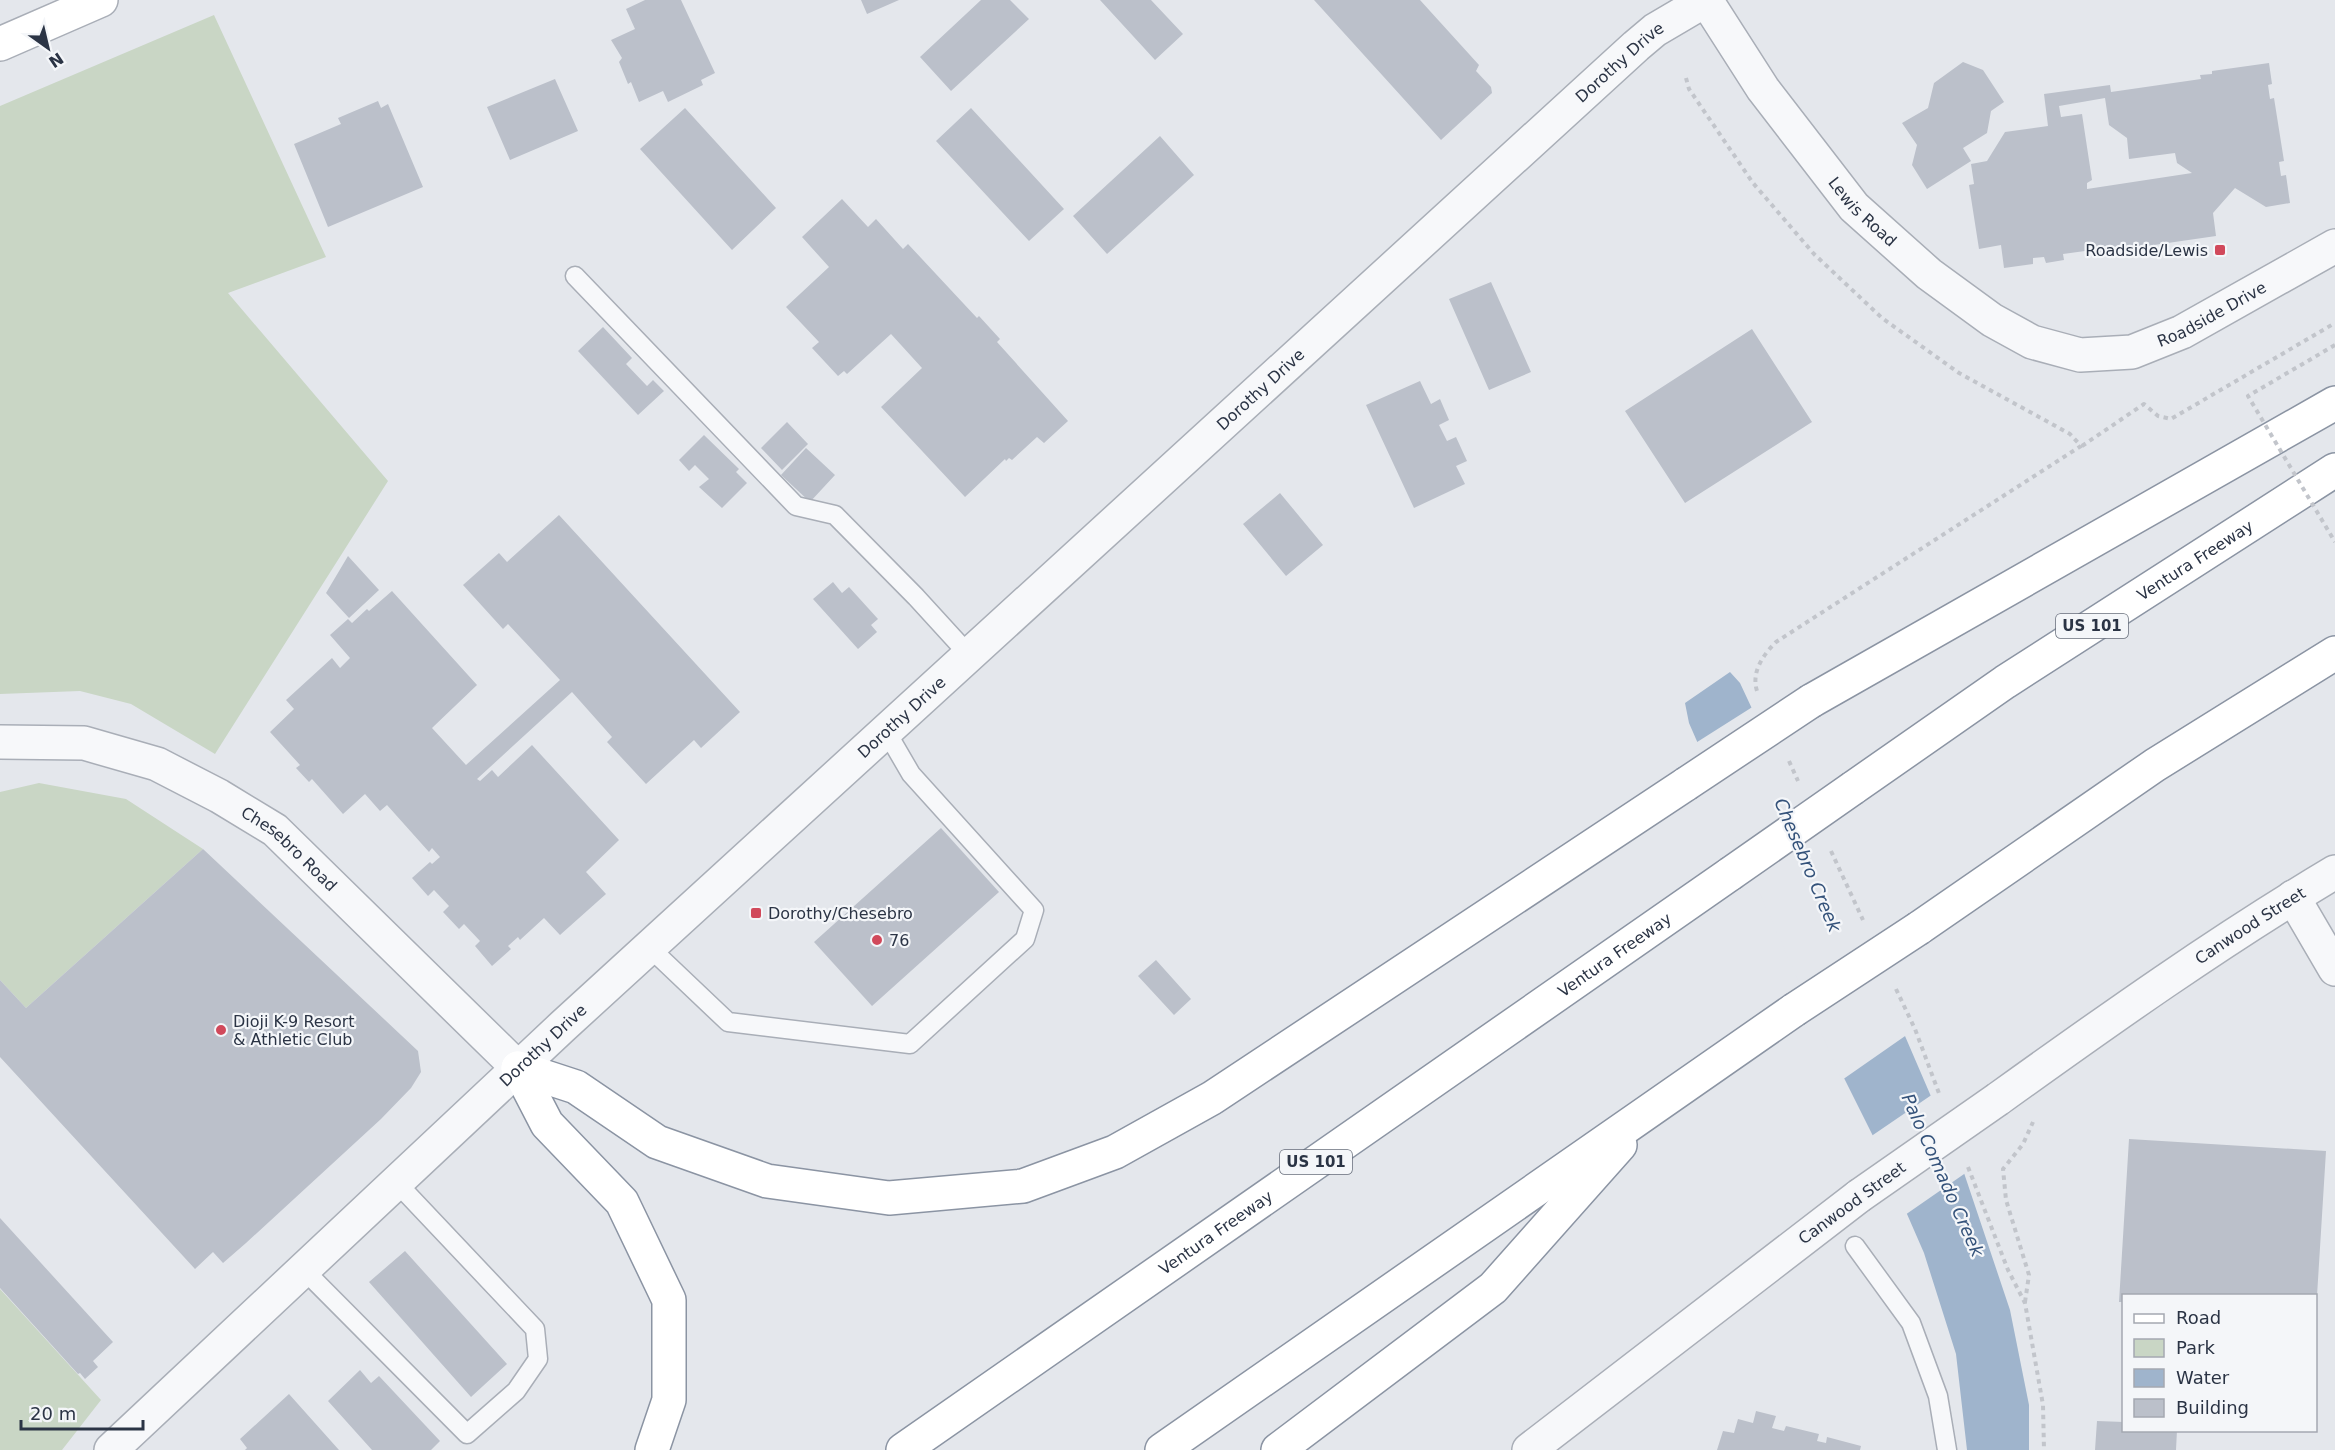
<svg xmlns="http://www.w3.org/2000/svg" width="2335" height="1450" font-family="'DejaVu Sans',sans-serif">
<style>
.green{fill:#c9d6c5}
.water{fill:#9fb4cc}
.pier{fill:#e4e7ec}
.building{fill:#bbc0ca;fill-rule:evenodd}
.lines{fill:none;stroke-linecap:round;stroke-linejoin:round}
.service-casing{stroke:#a9aeb7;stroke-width:21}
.minor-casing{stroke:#a9aeb7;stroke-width:36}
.tertiary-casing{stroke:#a9aeb7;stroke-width:36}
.secondary-casing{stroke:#a9aeb7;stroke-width:36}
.motorway-casing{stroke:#8b94a3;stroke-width:36}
.path{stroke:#c2c5cb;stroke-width:4;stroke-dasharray:4.5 4.5;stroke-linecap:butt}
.service{stroke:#f7f8fa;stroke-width:18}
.minor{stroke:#f7f8fa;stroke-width:33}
.tertiary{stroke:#f7f8fa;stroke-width:33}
.secondary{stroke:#fff;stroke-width:33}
.motorway{stroke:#fff;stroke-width:33}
.minor-bridge-casing{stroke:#a9aeb7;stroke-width:36;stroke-linecap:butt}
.motorway-bridge-casing{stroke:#8b94a3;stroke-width:36;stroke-linecap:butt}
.path-bridge{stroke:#c2c5cb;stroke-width:4;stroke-dasharray:4.5 4.5;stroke-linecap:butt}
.minor-bridge{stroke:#f7f8fa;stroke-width:33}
.motorway-bridge{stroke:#fff;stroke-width:33}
.poi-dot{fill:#d1495b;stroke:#f4f6f9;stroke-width:2}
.labels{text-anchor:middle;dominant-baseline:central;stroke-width:4.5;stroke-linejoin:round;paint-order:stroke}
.shield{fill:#f4f6f9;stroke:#676e7b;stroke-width:1.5}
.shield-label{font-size:15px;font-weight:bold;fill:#2b3445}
.street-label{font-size:16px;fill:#2b3445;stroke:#f4f6f9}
.poi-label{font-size:16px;fill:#2b3445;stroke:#f4f6f9;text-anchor:start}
.water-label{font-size:18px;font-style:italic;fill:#34527a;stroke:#f4f6f9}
</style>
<rect width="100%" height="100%" fill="#e4e7ec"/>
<!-- green -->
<path class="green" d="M214,15L326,257L228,293L388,481L215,754L131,704L80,691L0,694V106Z
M39,783L126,799L203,849L26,1008L0,980V792Z
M0,1289L101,1400L62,1450H0Z"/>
<!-- water -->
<path class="water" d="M1730,672L1740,683L1905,1036L1964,1173L2010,1310L2029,1405V1450H1967L1956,1354L1924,1253L1873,1136L1844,1078L1689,723L1685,703Z"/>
<!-- pier -->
<path class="pier" d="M1754,706L1908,1034L1842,1080L1694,744Z
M1933,1094L1967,1172L1905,1215L1870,1137Z"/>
<!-- building -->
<path class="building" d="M645,0H681L715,73L701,80L703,85L668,102L663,91L639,102L631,82L628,84L619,62L622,58L611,40L635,29L626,9Z
M861,0H899L867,14Z
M981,0H1010L1029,19L951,91L920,57Z
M1100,0H1151L1183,34L1155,60Z
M1314,0H1420L1479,65L1476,71L1491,87L1492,93L1441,140Z
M1963,62L1983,70L2004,102L1991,111L1987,133L1963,148L1971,161L1927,189L1912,165L1917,145L1902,123L1928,108L1934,83Z
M2269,63L2272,84L2268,85L2270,99L2274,98L2284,161L2279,162L2281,176L2286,175L2290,203L2266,207L2235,188L2213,213L2216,236L2085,255V251L2063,254L2064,260L2046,263L2044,257L2033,258V264L2004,268L2001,245L1979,249L1969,185L1974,184L1971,164L1987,161L2005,132L2048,126L2044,94L2110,85L2111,92L2201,79L2200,75L2212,74V71ZM2105,98L2109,125L2127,138L2129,159L2175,153L2177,163L2192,173L2087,189V183L2092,180L2082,114L2061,117L2059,106Z
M555,79L578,131L510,160L487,107Z
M378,101L381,108L388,104L423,187L328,227L294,144L341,124L338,118Z
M685,108L776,208L732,250L640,149Z
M971,108L1064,209L1029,241L936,141Z
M1160,136L1194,175L1107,254L1073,216Z
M842,199L868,227L876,219L903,249L908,244L977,318L979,316L1000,339L997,342L1068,421L1044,443L1037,437L1012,460L1009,458L1006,461L1005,459L965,497L881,407L922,368L891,334L847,374L844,371L838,376L812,348L819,342L786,307L829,267L802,237Z
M1491,282L1531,372L1489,390L1449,299Z
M603,327L632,358L626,364L647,386L653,380L664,391L638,415L578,351Z
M1752,329L1812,422L1685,503L1625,411Z
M1420,381L1431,404L1440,399L1449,420L1439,425L1447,441L1456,437L1467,461L1456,466L1465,484L1414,508L1366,405Z
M787,422L808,444L782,470L761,448Z
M704,435L739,469L736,472L747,483L722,508L699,487L709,479L695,465L689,471L679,460Z
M806,448L835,475L810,502L781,475Z
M1280,493L1323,545L1286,576L1243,524Z
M559,515L740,712L701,748L694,740L646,784L607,742L612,737L572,692L477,779L480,781L492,770L498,777L532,745L619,840L586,872L606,894L560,935L544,918L520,940L518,937L508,946L511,949L492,966L475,946L480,941L464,924L459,929L443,912L449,906L434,890L428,896L412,878L430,862L432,864L440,857L432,848L429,852L387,805L380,811L365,794L343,814L312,779L309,782L296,768L300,765L270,732L294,709L286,700L332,658L340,668L350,658L330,635L348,619L352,623L367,609L369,611L392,591L477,685L432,728L466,765L560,680L508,624L503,629L463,585L499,553L507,562Z
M348,556L379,590L349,618L326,593Z
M833,582L842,593L849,587L878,619L871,625L877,632L858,649L813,599Z
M941,828L999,892L872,1006L814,942Z
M203,849L418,1051L421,1072L411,1088L381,1119L246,1243L223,1263L213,1252L195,1269L0,1057V980L26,1008Z
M1156,960L1191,999L1174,1015L1138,976Z
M2129,1139L2326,1151L2317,1296H2124V1302H2119Z
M0,1218L113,1342L93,1361L98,1367L85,1379L80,1373L78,1374L0,1288Z
M405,1251L507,1364L471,1397L369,1282Z
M360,1370L371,1383L379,1376L440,1441L431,1450H372L328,1401Z
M289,1394L339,1450H245L247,1448L240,1439Z
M1756,1411L1776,1416L1772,1428L1784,1431L1786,1426L1819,1434L1817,1441L1826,1443L1827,1437L1861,1446L1860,1450H1717L1723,1431L1734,1433L1738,1419L1753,1423Z
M2097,1421L2124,1422V1430H2177L2176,1450H2095Z"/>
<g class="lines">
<!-- service casing -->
<g class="service-casing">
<path id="service" d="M575,276L796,506L835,515L916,597L969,655
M649,947L728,1022L910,1044L1025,939L1034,910L911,774L886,731
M1855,1246L1911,1323L1938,1396L1947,1450
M303,1269L467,1434L516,1391L538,1359L535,1329L396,1182"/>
</g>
<!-- minor casing -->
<g class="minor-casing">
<g id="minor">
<path id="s1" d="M1706,0L1763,89L1854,207L1929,274L1992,320L2032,342L2080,355L2132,352L2182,332L2335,246"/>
<path d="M2293,897L2335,969"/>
<path id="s2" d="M1998,1099C2108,1020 2219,941 2335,872"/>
<path id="s3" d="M111,1450L563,1026L1636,46L1655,30L1706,0"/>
<path d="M1529,1450L1859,1196"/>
</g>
</g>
<!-- tertiary casing -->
<g class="tertiary-casing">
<g id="tertiary">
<path id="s4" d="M0,742L84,743L157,764L219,796L275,830L518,1068"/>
</g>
</g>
<!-- secondary casing -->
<g class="secondary-casing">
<path id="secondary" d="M0,44L101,0"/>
</g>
<!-- motorway casing -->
<g class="motorway-casing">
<g id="motorway">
<path d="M1811,701L2335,403"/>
<path id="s5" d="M1853,788L2005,682L2335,470"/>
<path d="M1919,928L2155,765L2335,653"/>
<path d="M518,1068L576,1087L657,1142L767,1181L889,1198L1023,1186L1115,1152L1212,1098L1686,784"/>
<path d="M518,1068L547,1124L622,1202L669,1300V1400L652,1450"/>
<path id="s6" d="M903,1450L1730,874"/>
<path d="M1162,1450L1794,1010"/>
<path d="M1278,1450L1493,1288L1620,1145"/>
</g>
</g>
<!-- path -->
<path class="path" d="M1686,78L1689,89L1753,183L1814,254L1882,318L1959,373L2070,434L2081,446L1776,642C1763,655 1751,672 1757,691
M2082,446L2144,404L2158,416L2171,419L2335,323
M1789,761L1798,781
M1831,851L1863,920
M1896,989L1915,1029L1940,1096
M1968,1167L2008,1270L2025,1303L2043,1405L2044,1450
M2025,1302L2029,1275L2006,1200L2003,1169L2023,1144L2033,1122"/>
<!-- service -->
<use href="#service" class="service"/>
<!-- minor -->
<use href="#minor" class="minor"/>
<!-- tertiary -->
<use href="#tertiary" class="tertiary"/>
<!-- secondary -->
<use href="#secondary" class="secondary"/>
<!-- motorway -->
<use href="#motorway" class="motorway"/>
<!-- minor-bridge casing -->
<g class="minor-bridge-casing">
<path id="minor-bridge" d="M1859,1196L1998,1099"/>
</g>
<!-- motorway-bridge casing -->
<g class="motorway-bridge-casing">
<path id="motorway-bridge" d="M1686,784L1811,701
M1730,874L1853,788
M1794,1010L1919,928"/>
</g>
<!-- path-bridge -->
<path class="path-bridge" d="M2335,345L2248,396L2335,542"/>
<!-- minor-bridge -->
<use href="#minor-bridge" class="minor-bridge"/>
<!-- motorway-bridge -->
<use href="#motorway-bridge" class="motorway-bridge"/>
</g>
<!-- markers -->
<g class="poi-dot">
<rect x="2214" y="244" width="12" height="12" rx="3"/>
<rect x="750" y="907" width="12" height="12" rx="3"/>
<circle cx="877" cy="940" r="6"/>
<circle cx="221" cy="1030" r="6"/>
</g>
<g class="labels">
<!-- shield labels -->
<g class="shield">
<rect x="2056" y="614" width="72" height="24" rx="4.5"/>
<rect x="1280" y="1150" width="72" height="24" rx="4.5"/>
</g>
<g class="shield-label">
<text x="2092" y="626">US 101</text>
<text x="1316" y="1162">US 101</text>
</g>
<!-- street labels -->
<g class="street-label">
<text stroke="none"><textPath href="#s3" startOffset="2050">Dorothy Drive</textPath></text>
<text stroke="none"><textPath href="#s1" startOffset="264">Lewis Road</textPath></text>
<text stroke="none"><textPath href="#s1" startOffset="669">Roadside Drive</textPath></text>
<text stroke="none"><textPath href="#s3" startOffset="1564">Dorothy Drive</textPath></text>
<text stroke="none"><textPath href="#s5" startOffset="411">Ventura Freeway</textPath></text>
<text stroke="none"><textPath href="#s3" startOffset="1078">Dorothy Drive</textPath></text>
<text stroke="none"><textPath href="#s4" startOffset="318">Chesebro Road</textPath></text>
<text stroke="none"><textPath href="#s2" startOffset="306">Canwood Street</textPath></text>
<text stroke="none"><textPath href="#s6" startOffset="867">Ventura Freeway</textPath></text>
<text stroke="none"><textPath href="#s3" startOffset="592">Dorothy Drive</textPath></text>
<text transform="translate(1852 1203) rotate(-36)">Canwood Street</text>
<text stroke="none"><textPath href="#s6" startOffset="381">Ventura Freeway</textPath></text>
</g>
<!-- poi labels -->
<g class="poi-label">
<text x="2208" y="250" text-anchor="end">Roadside/Lewis</text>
<text x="768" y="913">Dorothy/Chesebro</text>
<text x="889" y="940">76</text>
<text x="233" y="1021">Dioji K-9 Resort<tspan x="233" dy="18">&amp; Athletic Club</tspan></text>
</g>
<!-- water labels -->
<g class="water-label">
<text transform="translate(1808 865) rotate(67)">Chesebro Creek</text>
<text transform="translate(1943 1175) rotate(66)">Palo Comado Creek</text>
</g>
</g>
<!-- legend -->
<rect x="2122" y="1294" width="195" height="138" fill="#f4f6f9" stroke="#a4a8b1" stroke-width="1.5"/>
<rect x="2134" y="1314" width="30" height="9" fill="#ffffff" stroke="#a4a8b1" stroke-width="1.5"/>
<text x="2176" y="1324" font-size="18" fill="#2b3445">Road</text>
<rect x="2134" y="1339" width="30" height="18" fill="#c9d6c5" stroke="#a4a8b1" stroke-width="1.5"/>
<text x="2176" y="1354" font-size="18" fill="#2b3445">Park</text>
<rect x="2134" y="1369" width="30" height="18" fill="#9fb4cc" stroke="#a4a8b1" stroke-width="1.5"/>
<text x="2176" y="1384" font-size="18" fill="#2b3445">Water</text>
<rect x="2134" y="1399" width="30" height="18" fill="#bbc0ca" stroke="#a4a8b1" stroke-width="1.5"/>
<text x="2176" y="1414" font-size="18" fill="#2b3445">Building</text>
<!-- north arrow -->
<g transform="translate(48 48) rotate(146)" stroke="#f4f6f9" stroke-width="4.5" paint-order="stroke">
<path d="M0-4.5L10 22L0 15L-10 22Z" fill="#2b3445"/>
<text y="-9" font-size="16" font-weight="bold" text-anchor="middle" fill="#2b3445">N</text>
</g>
<!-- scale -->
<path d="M21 1420v9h122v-9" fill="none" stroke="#2b3445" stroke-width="3"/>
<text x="30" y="1420" font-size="18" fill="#2b3445" stroke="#f4f6f9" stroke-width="4.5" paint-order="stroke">20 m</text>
</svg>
